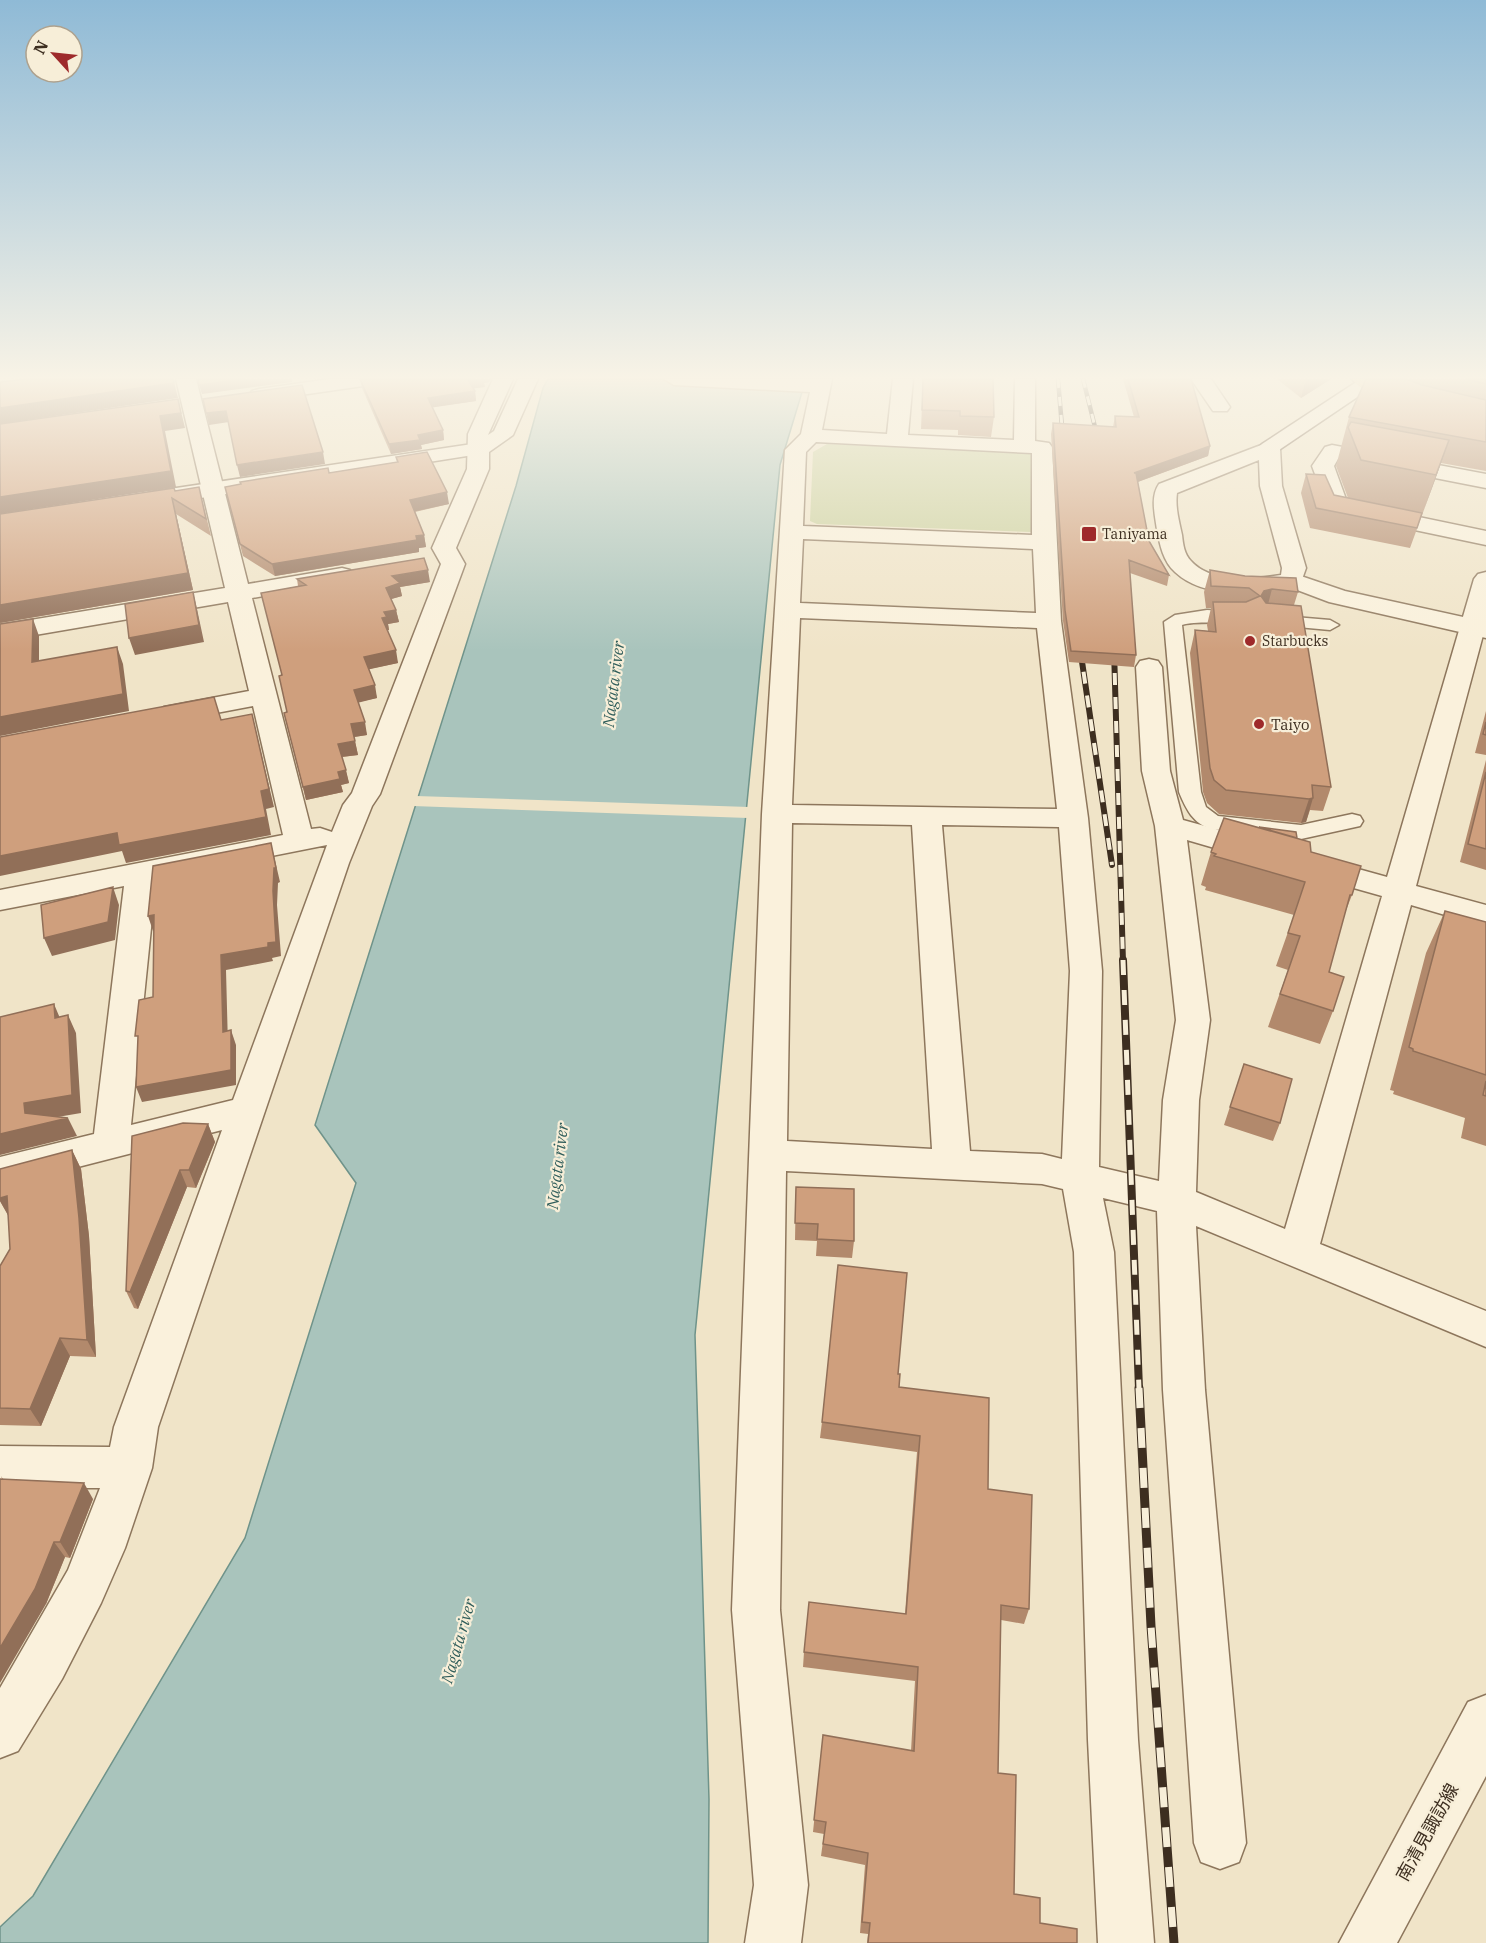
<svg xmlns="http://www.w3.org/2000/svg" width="1486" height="1943" font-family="'IBM Plex Serif','Noto Sans JP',serif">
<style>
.green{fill:#c9cf9b}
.water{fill:#a9c4bc;stroke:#6f938a;stroke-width:1.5}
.pier{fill:#f0e4c8}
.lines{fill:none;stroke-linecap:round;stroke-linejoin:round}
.service-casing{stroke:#8d765c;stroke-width:3}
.minor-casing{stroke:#8d765c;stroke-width:3}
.tertiary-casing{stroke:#8d765c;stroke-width:3}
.secondary-casing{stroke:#6f573f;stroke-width:3}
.trunk-casing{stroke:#5b4430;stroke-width:3}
.service{fill:#faf1dc;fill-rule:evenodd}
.minor{fill:#faf1dc;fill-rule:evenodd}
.tertiary{fill:#faf1dc;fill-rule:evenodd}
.secondary{fill:#faf1dc;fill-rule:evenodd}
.trunk{fill:#eabe7c;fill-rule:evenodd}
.rail-far3-casing{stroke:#3d2e20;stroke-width:4.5}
.rail-far2-casing{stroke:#3d2e20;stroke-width:6}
.rail-far1-casing{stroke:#3d2e20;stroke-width:8}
.rail-casing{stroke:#3d2e20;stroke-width:9}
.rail-far3{stroke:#f7eed8;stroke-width:3;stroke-dasharray:9;stroke-linecap:butt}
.rail-far2{stroke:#f7eed8;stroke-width:4;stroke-dasharray:12;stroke-linecap:butt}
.rail-far1{stroke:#f7eed8;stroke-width:5;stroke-dasharray:15;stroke-linecap:butt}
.rail{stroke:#f7eed8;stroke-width:7;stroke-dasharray:20;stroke-linecap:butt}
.wall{fill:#b2896c}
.shaded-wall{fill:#916f58}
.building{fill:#cf9f7d;stroke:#916f58;stroke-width:1.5}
.poi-dot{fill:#9e2a2b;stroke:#f7eed8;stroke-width:2}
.labels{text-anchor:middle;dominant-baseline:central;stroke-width:4.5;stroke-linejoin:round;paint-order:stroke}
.far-poi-label{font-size:14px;fill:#3d2e20;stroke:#f7eed8;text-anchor:start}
.poi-label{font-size:15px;fill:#3d2e20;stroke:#f7eed8;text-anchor:start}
.water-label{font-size:16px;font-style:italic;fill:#2f5d5a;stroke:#f7eed8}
.near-street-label{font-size:18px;fill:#3d2e20;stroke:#f7eed8}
</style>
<rect width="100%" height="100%" fill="#f0e4c8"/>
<!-- green -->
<path class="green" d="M827,444L1031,453V532L817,524L810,521L813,452Z"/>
<!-- water -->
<path class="water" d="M548,379H806L780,465L695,1335L709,1799L708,1943H0V1927L33,1896L245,1538L356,1183L315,1125L516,486L543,388Z"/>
<!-- pier -->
<path class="pier" d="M416,796L749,807L748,818L413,806Z"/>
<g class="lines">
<!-- service casing -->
<g class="service-casing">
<path id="service" d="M1207,610L1242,612L1251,617C1243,627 1199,619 1182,625L1201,792L1206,807L1218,816L1301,825L1352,814L1360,816L1363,821L1360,826L1301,839L1212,829C1193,824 1186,809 1179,792L1164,622L1175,615Z
M1271,615L1330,620L1339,625L1330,630L1265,624L1262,620Z"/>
</g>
<!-- minor casing -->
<g class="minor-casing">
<path id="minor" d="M176,379H196L248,584L342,568L350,570L354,575L350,580L342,582L252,598L311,829L320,828L332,832L343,805L352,793L441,564L432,548L467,469L468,434L493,379H513L488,435L494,431L518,379H538L513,435L489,452V469L456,548L465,564L380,794L372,806L349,863L158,1427L152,1468L125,1548L101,1603L62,1679L18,1751L0,1758V1688L68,1570L100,1488H0V1446L110,1447L114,1427L222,1130L0,1187V1157L94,1134L124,886L0,910V890L283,835L253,706L174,721L164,719L160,713L164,707L249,691L228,602L0,641V625L225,588ZM327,845L233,1100L131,1125L156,879Z
M330,379H380L370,385L259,401L252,399L249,395L252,391L259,389Z
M664,379H832L822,430L887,434L893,379H913L908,435L1014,440L1015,379H1035V441L1049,443L1052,447L1061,621L1088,818L1102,971L1099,1167L1159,1181L1163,1100L1176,1020L1155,826L1142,771L1136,667L1140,661L1149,659L1158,661L1162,667L1170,771L1183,820L1270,844L1274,851L1270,858L1259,861L1187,840L1210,1020L1199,1100L1196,1192L1285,1229L1382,896L1304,874L1300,867L1304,860L1315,857L1387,877L1474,579L1478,574L1486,572V624L1416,886L1486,905V927L1411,905L1320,1244L1486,1311V1347L1196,1226L1205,1390L1246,1843L1239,1862L1220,1869L1201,1862L1194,1843L1163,1390L1157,1211L1103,1198L1114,1252L1138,1740L1154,1943H1098L1088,1740L1074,1252L1063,1189L1042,1184L786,1171L780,1610L808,1885L801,1943H745L754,1885L732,1610L762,814L785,450L801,434L810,392L674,385ZM816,442L1032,453V535L803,526L806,452ZM803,539L1033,549L1036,613L800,603ZM800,618L1037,628L1057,809L792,805ZM792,823L912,825L932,1149L787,1141ZM942,825L1059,827L1070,971L1062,1159L1042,1154L970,1151Z
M1191,379H1211L1230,407L1227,411H1213Z
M1269,442L1276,444L1280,448L1282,486L1306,568L1300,585C1263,594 1206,601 1175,572C1163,561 1160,545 1157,530C1155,515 1150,497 1159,484ZM1259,460L1260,486L1282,568L1281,575C1253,579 1212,584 1191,561C1184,554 1183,544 1182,535C1179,521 1175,507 1177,493Z
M1332,445L1486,474V488L1338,459L1334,466L1347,502L1486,531V545L1329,512L1312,466L1325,447Z"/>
</g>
<!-- tertiary casing -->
<g class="tertiary-casing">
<path id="tertiary" d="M479,443L486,445L490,449L486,453L156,505L148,503L145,498L148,493L156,491Z
M1292,573L1345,591L1486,622V638L1329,602L1284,585L1280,580L1284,575Z
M1486,1695V1776L1397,1943H1339L1468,1702Z"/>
</g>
<!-- secondary casing -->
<g class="secondary-casing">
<path id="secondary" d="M1361,379H1375L1378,383L1276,452H1262L1258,448L1262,444Z"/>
</g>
<!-- trunk casing -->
<g class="trunk-casing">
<path id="trunk" d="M1352,379H1375L1412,396L1486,415V427C1455,420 1370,404 1352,379Z"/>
</g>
<!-- service -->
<use href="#service" class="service"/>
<!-- minor -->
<use href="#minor" class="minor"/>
<!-- tertiary -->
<use href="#tertiary" class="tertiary"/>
<!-- secondary -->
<use href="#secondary" class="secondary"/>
<!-- trunk -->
<use href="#trunk" class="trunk"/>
<!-- rail-far3 casing -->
<g class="rail-far3-casing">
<path id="rail-far3" d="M1058,379L1063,439
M1083,379L1099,443"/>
</g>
<!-- rail-far2 casing -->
<g class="rail-far2-casing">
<path id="rail-far2" d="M1080,648L1112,865
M1114,649L1123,962"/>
</g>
<!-- rail-far1 casing -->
<g class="rail-far1-casing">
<path id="rail-far1" d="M1123,960L1139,1389"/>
</g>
<!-- rail casing -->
<g class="rail-casing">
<path id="rail" d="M1139,1388L1151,1626L1174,1943"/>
</g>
<!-- rail-far3 -->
<use href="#rail-far3" class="rail-far3"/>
<!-- rail-far2 -->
<use href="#rail-far2" class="rail-far2"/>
<!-- rail-far1 -->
<use href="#rail-far1" class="rail-far1"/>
<!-- rail -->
<use href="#rail" class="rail"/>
</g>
<!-- wall -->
<path class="wall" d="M360,379L489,382L484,383L485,387L473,388L475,391L476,401L432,407L443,430L444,440L421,445L422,449L391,454L362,388Z
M923,379H993L994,417L991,437L958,435V430L921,429Z
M1123,379H1191L1210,446L1208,456L1138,482L1149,541L1169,575L1167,586L1130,573L1136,655L1134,667L1069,662L1063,621L1051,434L1053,423L1113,427L1115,416L1134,417Z
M1277,379H1331L1301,398Z
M1366,379H1486V471L1441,463L1410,548L1310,528L1301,493L1306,474L1334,495L1348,498L1336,466L1349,417Z
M396,457L449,504L415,512L424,535L426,547L419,548V552L275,576L243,556L225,487L329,473L397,462Z
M199,487L211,536L176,514L193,590L0,623L175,491Z
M1210,570L1298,592L1294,605L1331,787L1323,811L1310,810L1306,822L1301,823L1219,814L1207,803L1203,792L1190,653L1195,630L1208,631L1207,625L1211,608H1206L1204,592Z
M297,579L430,582L400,587L402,596L391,599L396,610L399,622L388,624L389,630H387L398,663L369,669L377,698L358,702L367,735L354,737L358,755L342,757L349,783L341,785L343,792L306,800L284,713L287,712L282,675L298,586Z
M1486,711V755L1475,753Z
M1486,760V870L1460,862Z
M1297,838L1311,852L1352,895L1343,918L1329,972L1333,1011L1320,1044L1268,1027L1288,970L1276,966L1294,915L1205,890L1206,887L1201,885L1211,852Z
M1445,911L1486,922V1146L1461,1138L1465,1118L1393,1094L1394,1091L1390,1090L1426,953Z
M1244,1064L1280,1123L1273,1141L1224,1125Z
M208,1124L215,1142L196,1188L187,1187L138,1309L134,1308L126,1291L132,1136Z
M72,1150L81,1169L89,1236L96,1357L70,1356L41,1426L0,1425V1266L10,1249L8,1215L0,1201Z
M796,1187L854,1241L852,1258L816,1256L817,1241L795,1240Z
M898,1374L899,1387L988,1489L1029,1609L1024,1624L1001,1620L998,1773L1014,1894L1040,1923L1077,1943H867L868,1934L860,1933L865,1865L821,1856L824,1834L813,1832L823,1735L911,1751L915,1681L803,1667L804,1652L905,1614L917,1452L820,1438L822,1422Z
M1,1476L3,1479L93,1499L70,1558L65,1557L46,1604Z"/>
<!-- shaded-wall -->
<path class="shaded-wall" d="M244,379H292V382L202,394L199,385Z
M473,379H491L489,382L484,383L485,387L469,389L468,380Z
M1306,379H1331L1301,398Z
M174,382L178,398L0,424V408Z
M475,391L476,401L429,408L428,398Z
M178,399L185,428L165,431L176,487L0,514V497L160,416Z
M226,411L229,422L209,425L206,413Z
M443,430L444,440L421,445L422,449L391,454L389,444L418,435Z
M1449,440L1435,480L1422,515L1436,475Z
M1210,446L1208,456L1132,484L1134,473Z
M323,452L325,464L240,477L237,465Z
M447,492L449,504L412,512L410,500Z
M172,498L176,514L193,590L0,623V605Z
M424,535L426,547L419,548V552L275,576L272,564Z
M428,570L430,582L400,587L402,596L388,600L386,588L392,576Z
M1272,589L1266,612L1261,596L1264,591Z
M193,592L197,609L204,642L135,655L129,638Z
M396,610L399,622L388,624L389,630L385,631L382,618L384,612Z
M33,619L39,636V680L32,662Z
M117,647L123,664L129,711L0,736V717Z
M396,650L398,663L366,670L364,657Z
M375,685L377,698L357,703L354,690Z
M252,714L274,807L266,809L271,835L126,863L122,851L0,876V856L261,791Z
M365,722L367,735L354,737L351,724Z
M355,741L358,755L341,757L338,744Z
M346,770L349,783L341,785L343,792L306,800L303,787L338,772Z
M1313,798L1306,822L1301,823L1309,799Z
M271,843L280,882L278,883L277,905L281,956L272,958L273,961L226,970L228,1046L223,1032L221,955L268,943L273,891L274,868Z
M113,887L119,905L115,940L52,956L44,938Z
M154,915L159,929L153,931L148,916Z
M54,1004L62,1023L55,1018Z
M68,1015L76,1033L81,1113L34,1121L68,1118L77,1136L0,1155V1134L25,1113L24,1103Z
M231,1030L236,1045V1085L142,1102L136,1087Z
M208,1124L215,1142L196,1188L189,1170Z
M72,1150L81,1169L89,1236L96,1357L87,1340Z
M180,1170L187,1187L138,1309L130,1292Z
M7,1196L9,1217L0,1201V1198Z
M60,1338L70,1356L41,1426L30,1409Z
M84,1483L93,1499L70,1558L60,1542Z
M54,1542L65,1557L46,1604L0,1683V1648Z"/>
<!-- building -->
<path class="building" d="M26,379H173L174,383L0,408V382Z
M198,379H244L199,385Z
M360,379H473L468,380L475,391L428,398L443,430L418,435L420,440L389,444Z
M923,379H993L994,417L960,416V411L922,410Z
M1128,379H1191L1210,446L1134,473H1136L1149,541L1169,575L1129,560L1136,655L1071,651L1065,610L1053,423L1116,427L1115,416L1139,417Z
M1366,379H1406L1422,385L1486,400V442L1349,417Z
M1467,379H1486V384Z
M302,385L323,452L237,465L226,411L206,413L203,399Z
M178,399L181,413L160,416L171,471L0,497V424Z
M1351,422L1449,440L1436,475L1361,460L1348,427Z
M427,452L447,492L410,500L424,535L416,536L417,540L272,564L240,544L225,487L241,484L240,482L328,468L329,473L398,462L396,457Z
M1306,474L1325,475L1334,495L1422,513L1417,528L1316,508Z
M199,487L206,519L172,498L188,573L0,605V514L174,488L175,491Z
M424,558L428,570L392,576L400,583L386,588L396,610L384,612L387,617L382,618L396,650L364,657L375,685L354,690L365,722L351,724L355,741L338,744L346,770L338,772L340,779L303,787L284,713L287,712L279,676L282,675L261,593L306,585L297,579Z
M1210,570L1245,576L1296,578L1298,592L1272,589L1264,591L1261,596L1266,603L1301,606L1331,787L1312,785L1313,798L1309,799L1226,790L1214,780L1210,768L1195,630L1216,632L1213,602H1246L1260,596L1249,588L1211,586Z
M193,592L199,625L129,638L125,604Z
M33,619L32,662L117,647L123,694L0,717V624Z
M214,697L221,720L252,714L269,789L261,791L266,817L119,845L117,833L0,856V737Z
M1486,722V735L1483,734Z
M1486,772V849L1468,844Z
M1224,818L1310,842L1311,852L1361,866L1352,895H1350L1329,972L1344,977L1333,1011L1280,994L1300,936L1288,933L1305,882L1214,856L1216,854L1211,852Z
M1259,827L1296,832L1297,838Z
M271,843L276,868H274L273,891L276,942L268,943V947L221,955L223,1032L231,1030V1070L136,1087L138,1036H135L139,1000L153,997L154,915L148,916L153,866Z
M113,887L108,922L44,938L41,905Z
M1445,911L1486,922V1075L1413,1051V1049L1409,1047Z
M54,1004L55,1018L68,1015L72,1095L24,1103L25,1113L68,1118L0,1134V1017Z
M1244,1064L1292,1079L1280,1123L1230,1107Z
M1486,1081V1096L1483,1095Z
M183,1123L208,1124L189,1170H180L130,1292L126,1291L132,1136Z
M72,1150L79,1218L87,1340L60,1338L30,1409L0,1408V1266L10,1249L7,1196L0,1198V1169Z
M796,1187L854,1189V1241L817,1239L818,1224L795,1223Z
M838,1265L907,1273L898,1374H900L899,1387L989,1398L988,1489L1032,1495L1029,1609L1001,1605L998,1773L1016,1775L1014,1894L1040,1898V1923L1077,1929V1943H868L870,1923L862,1922L868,1853L823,1844L826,1822L814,1820L823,1735L914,1751L918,1667L804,1652L809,1602L906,1614L920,1436L822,1422Z
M0,1479L84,1483L60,1542H54L35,1589L0,1648Z"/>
<!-- sky -->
<linearGradient id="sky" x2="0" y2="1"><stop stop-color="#8fbad6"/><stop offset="0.58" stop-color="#f8f3e6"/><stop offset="1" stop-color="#f8f3e6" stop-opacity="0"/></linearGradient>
<rect width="1486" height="651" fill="url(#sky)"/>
<!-- markers -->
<g class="poi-dot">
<rect x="1081" y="526" width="16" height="16" rx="3"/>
<circle cx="1250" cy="641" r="6"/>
<circle cx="1259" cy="724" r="6"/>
</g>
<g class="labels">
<!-- far-poi labels -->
<g class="far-poi-label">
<text x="1102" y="534">Taniyama</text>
<text x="1262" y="641">Starbucks</text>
</g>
<!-- poi labels -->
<g class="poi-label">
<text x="1271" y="724">Taiyo</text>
</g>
<!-- water labels -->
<g class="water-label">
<text transform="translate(613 684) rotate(-83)">Nagata river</text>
<text transform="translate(557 1166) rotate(-83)">Nagata river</text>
<text transform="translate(458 1641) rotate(-74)">Nagata river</text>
</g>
<!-- near-street labels -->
<g class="near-street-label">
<text transform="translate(1427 1832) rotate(-61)">南清見諏訪線</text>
</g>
</g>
<!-- north arrow -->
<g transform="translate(54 54) rotate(297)"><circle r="28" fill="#f7eed8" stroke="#ada18e" stroke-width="1.5"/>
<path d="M0-4.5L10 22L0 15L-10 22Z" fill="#9e2a2b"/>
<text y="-9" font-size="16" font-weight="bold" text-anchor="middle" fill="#3d2e20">N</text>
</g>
</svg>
